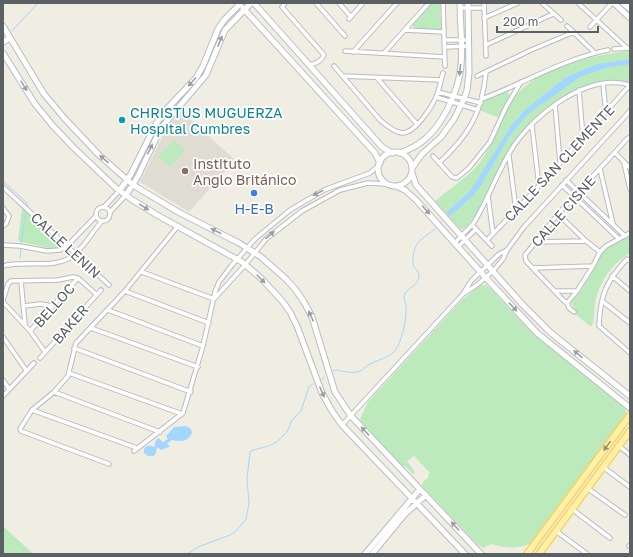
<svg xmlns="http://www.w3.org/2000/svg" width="633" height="557" font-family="'Golos Text',sans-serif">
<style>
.education{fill:#dfdcd2}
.green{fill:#bdeabd}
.water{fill:#a4d7ff}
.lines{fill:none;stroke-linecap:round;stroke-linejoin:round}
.stream{stroke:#a4d7ff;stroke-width:1}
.street-casing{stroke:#b8bbc1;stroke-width:5.5}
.secondary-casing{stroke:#b9bdc3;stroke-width:7}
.primary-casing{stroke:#ffce4d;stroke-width:8}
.street{stroke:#fff;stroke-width:3.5}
.secondary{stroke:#fff;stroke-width:5}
.primary{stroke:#fff1a9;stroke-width:5.5}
.oneway{fill:#9da0a3}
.oneway2{fill:#94937d}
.culture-dot{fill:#0f9aa8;stroke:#fff;stroke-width:1.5}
.education-dot{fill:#8d6e63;stroke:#fff;stroke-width:1.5}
.shop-dot{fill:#3f7fe0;stroke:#fff;stroke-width:1.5}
.labels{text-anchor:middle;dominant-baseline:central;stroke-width:3.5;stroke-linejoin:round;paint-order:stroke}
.culture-label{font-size:14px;fill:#0d838f;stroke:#fff;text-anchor:start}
.education-label{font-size:14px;fill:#785e54;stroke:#fff;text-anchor:start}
.street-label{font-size:14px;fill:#5b6065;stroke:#fff}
.shop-label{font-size:14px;fill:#366cbe;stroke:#fff}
</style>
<rect width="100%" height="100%" fill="#f0ede3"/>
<!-- education -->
<path class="education" d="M181,111L235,160L189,212L140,182L166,129Z"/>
<!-- green -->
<path class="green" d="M430,3H440L441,29L438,30L414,29L412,23Z
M630,51V79L628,82H603L582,88L565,95L537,117L514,144L480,210L467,226L461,230L435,201C448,190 463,180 475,168C492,150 498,125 510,104C531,68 592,55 630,51Z
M504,91H507L510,95L499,118L479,110L484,100Z
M173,140L185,150L170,167L158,157Z
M22,208L60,243L59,248L52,249L18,241Z
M630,236V253C612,263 599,283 595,303C594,311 595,321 591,327L575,314L576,310L571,303L581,291L604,249L610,245Z
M481,285H486L490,288L532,333L619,402L625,408L626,412L624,418L530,544C518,549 503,548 491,544L483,548L477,544L423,487L422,483L429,477L428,475L430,473L414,456L407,461L415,472L413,474L406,467L401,465L361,421L360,419L368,402L464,298Z
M3,526L30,551L33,554H3Z"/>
<!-- water -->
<path class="water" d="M630,59V64L605,68L580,77L528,114L509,137L482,184L473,196L450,216L446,213L470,191L511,126L526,109L565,78L580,71L598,64Z
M186,426L191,429L192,433C188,442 181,442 172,440L167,444L170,446L169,447L161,450L159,448L156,449V453L154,456H148L144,453V449C146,445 150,445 154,447L155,446V442L158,438L163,442L168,439L166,436L174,427Z"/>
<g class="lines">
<!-- stream -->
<path class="stream" d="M12,31L38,3
M3,181L27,203V206
M441,222L442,221
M21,244L26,212
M20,258L21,248
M333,371L336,370C343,371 353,374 360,371C363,370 366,366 370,364C378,360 387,358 394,352C401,345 407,318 406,308C406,304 403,298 405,293C409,288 417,286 419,277C420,271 414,269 413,264C412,258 414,251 416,246C418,240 431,233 436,228
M322,379L324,377
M187,554L198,547L230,535L236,531L246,519L249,504L247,479L250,452L253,450L269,446L278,441L287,432L292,420L301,411L309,387L313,384"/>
<!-- street casing -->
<g class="street-casing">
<path id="street" d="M285,3L282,7L324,55C321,62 315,64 309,65
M316,3L345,36
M339,3L351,17
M443,3L445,66
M484,3L486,56
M542,3L561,20
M578,3L627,48
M460,8H484
M484,18L518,3
M349,19L363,3
M567,26L595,53
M590,27L612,3
M405,30L444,32
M445,40H469
M486,45L553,14
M445,47L469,46
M614,49L630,48
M345,51L445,57
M353,52L397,3
M384,53L429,3
M334,66L380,120C386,125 394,132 402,133C416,133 434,104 438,92C440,86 441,79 443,73
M343,76L441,80
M477,76L531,50L574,32
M377,78L417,124
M603,84L606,113
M579,90L583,138
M438,92L481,103
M436,97L478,110
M482,99C525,83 563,59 608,50
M555,105L560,162
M532,126L539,186
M615,153L630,168
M433,156L452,177L457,178L469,168L490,142L506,107L521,82
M509,156L516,210
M439,163C469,135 482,113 486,72
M624,163L630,189
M600,169L613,224
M566,180L625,236
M562,185L619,239
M3,187L109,285
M488,196L493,234
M96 214a7 7 0 1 1 14 0a7 7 0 1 1-14 0Z
M104,207L120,190
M3,208L9,216L6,224L3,226
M110,212L126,195
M558,214L586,241L600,252
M472,225L492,246
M487,240L539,186L630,85
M535,242L586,241
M455,243C460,237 466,231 472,225C477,219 481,209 485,202C494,184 502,164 513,147C535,114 588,72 630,85
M3,245L20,246L47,251L60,250L67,246L96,216
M458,247L476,229
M630,261L627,259C606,281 600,296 599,326L630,353
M3,266C24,260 56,270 74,255C84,247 93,231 102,221
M533,268L593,266
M142,272L214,299
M612,276L630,291
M21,281L25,325
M125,291L209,323
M555,291H577
M463,294L477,285L493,271L503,259L507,250L524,227L630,111
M214,299L245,265L266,239L302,211L340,190L368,183L386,184
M3,300L8,284L11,281L58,280L73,277L78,278L96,294
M602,301L630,323
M3,302L30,331L45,352
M567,303L564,301L526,261L525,255L558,214L627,139L630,137
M567,303L577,291L593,266L600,252L606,246L630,233
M567,303L569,308L574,312
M24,306L40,304L53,306
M108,310L203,346
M91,328L198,367
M30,331L78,278
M3,337L26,370
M74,348L191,392
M40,358L101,290
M69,373L182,414
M3,380L9,389
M54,392L160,432
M3,396L34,363
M32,410L137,448
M342,425L463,294L471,281L499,254L507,250
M619,446L630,455
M134,451L183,413L203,346L215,292L219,282L232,265L255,239L290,210L324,190L370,173L379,165
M109,464L21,431L20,429L32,410L54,392L68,376L76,343L125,291L178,226
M603,467L630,487
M587,488L625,515
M572,509L610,538
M556,531L587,554
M629,546L630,545"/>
</g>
<!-- secondary casing -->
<g class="secondary-casing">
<path id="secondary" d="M254,3L382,147L392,153
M614,3L630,18
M623,3L630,9
M243,8L375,153L380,163
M3,26L44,94L65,119L99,155L133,185L180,213L239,243L261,257L286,279L295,289L304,302L312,317L335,392L351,416L481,554
M3,42L10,38
M3,53L35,104L53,126L74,148L116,188L131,199L157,215L242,262L262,279L283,302L290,312L297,326L322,393L332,411L342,425L465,554
M378 169a17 17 0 1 1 34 0a17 17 0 1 1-34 0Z
M400,153C408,150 417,146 424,140C442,125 456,96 460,73C464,51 460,26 460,3
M412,168L422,154L441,137L454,119L464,99L467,90L469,73L468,3
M412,173L416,185L523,305L551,333L630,396
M396,186L405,190L416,200L486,278L537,333L630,408
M120,190L131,174L156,124L164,112L196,78L203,66L218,29L224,20L241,3
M126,195L137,178L161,128L206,75L225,30L251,3
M365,554L420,489
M372,554L405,514L426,495"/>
</g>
<!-- primary casing -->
<g class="primary-casing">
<path id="primary" d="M527,554L630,415
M539,554L630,431"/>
</g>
<!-- street -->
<use href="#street" class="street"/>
<!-- secondary -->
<use href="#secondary" class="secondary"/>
<!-- primary -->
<use href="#primary" class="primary"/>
</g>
<!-- one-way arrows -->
<defs><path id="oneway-solid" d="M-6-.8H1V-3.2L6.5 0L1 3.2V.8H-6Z"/></defs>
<g class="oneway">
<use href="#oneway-solid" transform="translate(220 41) rotate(-69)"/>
<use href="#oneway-solid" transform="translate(460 70) rotate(96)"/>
<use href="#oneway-solid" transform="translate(192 82) rotate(132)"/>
<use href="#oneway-solid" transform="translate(24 86) rotate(58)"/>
<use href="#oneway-solid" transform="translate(150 149) rotate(-64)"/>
<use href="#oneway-solid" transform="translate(104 159) rotate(-139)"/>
<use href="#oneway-solid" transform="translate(318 193) rotate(152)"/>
<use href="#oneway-solid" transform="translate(144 207) rotate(32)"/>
<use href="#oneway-solid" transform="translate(426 210) rotate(48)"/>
<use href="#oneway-solid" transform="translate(216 231) rotate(-153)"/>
<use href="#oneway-solid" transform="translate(270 235) rotate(-41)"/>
<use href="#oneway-solid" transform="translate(261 279) rotate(45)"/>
<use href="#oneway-solid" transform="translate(513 307) rotate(47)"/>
<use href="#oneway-solid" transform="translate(311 316) rotate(-114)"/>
<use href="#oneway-solid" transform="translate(578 354) rotate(-141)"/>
<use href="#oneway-solid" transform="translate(322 392) rotate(66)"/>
<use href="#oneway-solid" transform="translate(365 431) rotate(-133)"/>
<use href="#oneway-solid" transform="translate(455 526) rotate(-133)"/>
</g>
<use class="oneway2" href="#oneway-solid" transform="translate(607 446) rotate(126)"/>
<!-- markers -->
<circle class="culture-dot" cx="122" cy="120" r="4"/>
<circle class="education-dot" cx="185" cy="171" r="4"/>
<circle class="shop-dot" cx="254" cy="193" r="4"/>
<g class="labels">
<!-- culture labels -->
<g class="culture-label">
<text x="130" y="112">CHRISTUS MUGUERZA<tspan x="130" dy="16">Hospital Cumbres</tspan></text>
</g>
<!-- education labels -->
<g class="education-label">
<text x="193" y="163">Instituto<tspan x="193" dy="16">Anglo Británico</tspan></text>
</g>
<!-- street labels -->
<g class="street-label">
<text transform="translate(559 163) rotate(-47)">CALLE SAN CLEMENTE</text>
<text transform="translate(563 211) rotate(-49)">CALLE CISNE</text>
<text transform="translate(66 245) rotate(43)">CALLE LENIN</text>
<text transform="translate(54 305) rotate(-48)">BELLOC</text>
<text transform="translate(70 324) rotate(-49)">BAKER</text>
</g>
<!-- shop labels -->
<g class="shop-label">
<text x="254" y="208">H-E-B</text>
</g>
</g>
<!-- border -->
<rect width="633" height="557" fill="none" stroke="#5b6065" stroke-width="8"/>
<!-- scale -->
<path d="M497 26v6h101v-6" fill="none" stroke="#5b6065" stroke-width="2"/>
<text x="503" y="26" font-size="12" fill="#5b6065" stroke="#ffffff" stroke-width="3" paint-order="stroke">200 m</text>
</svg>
